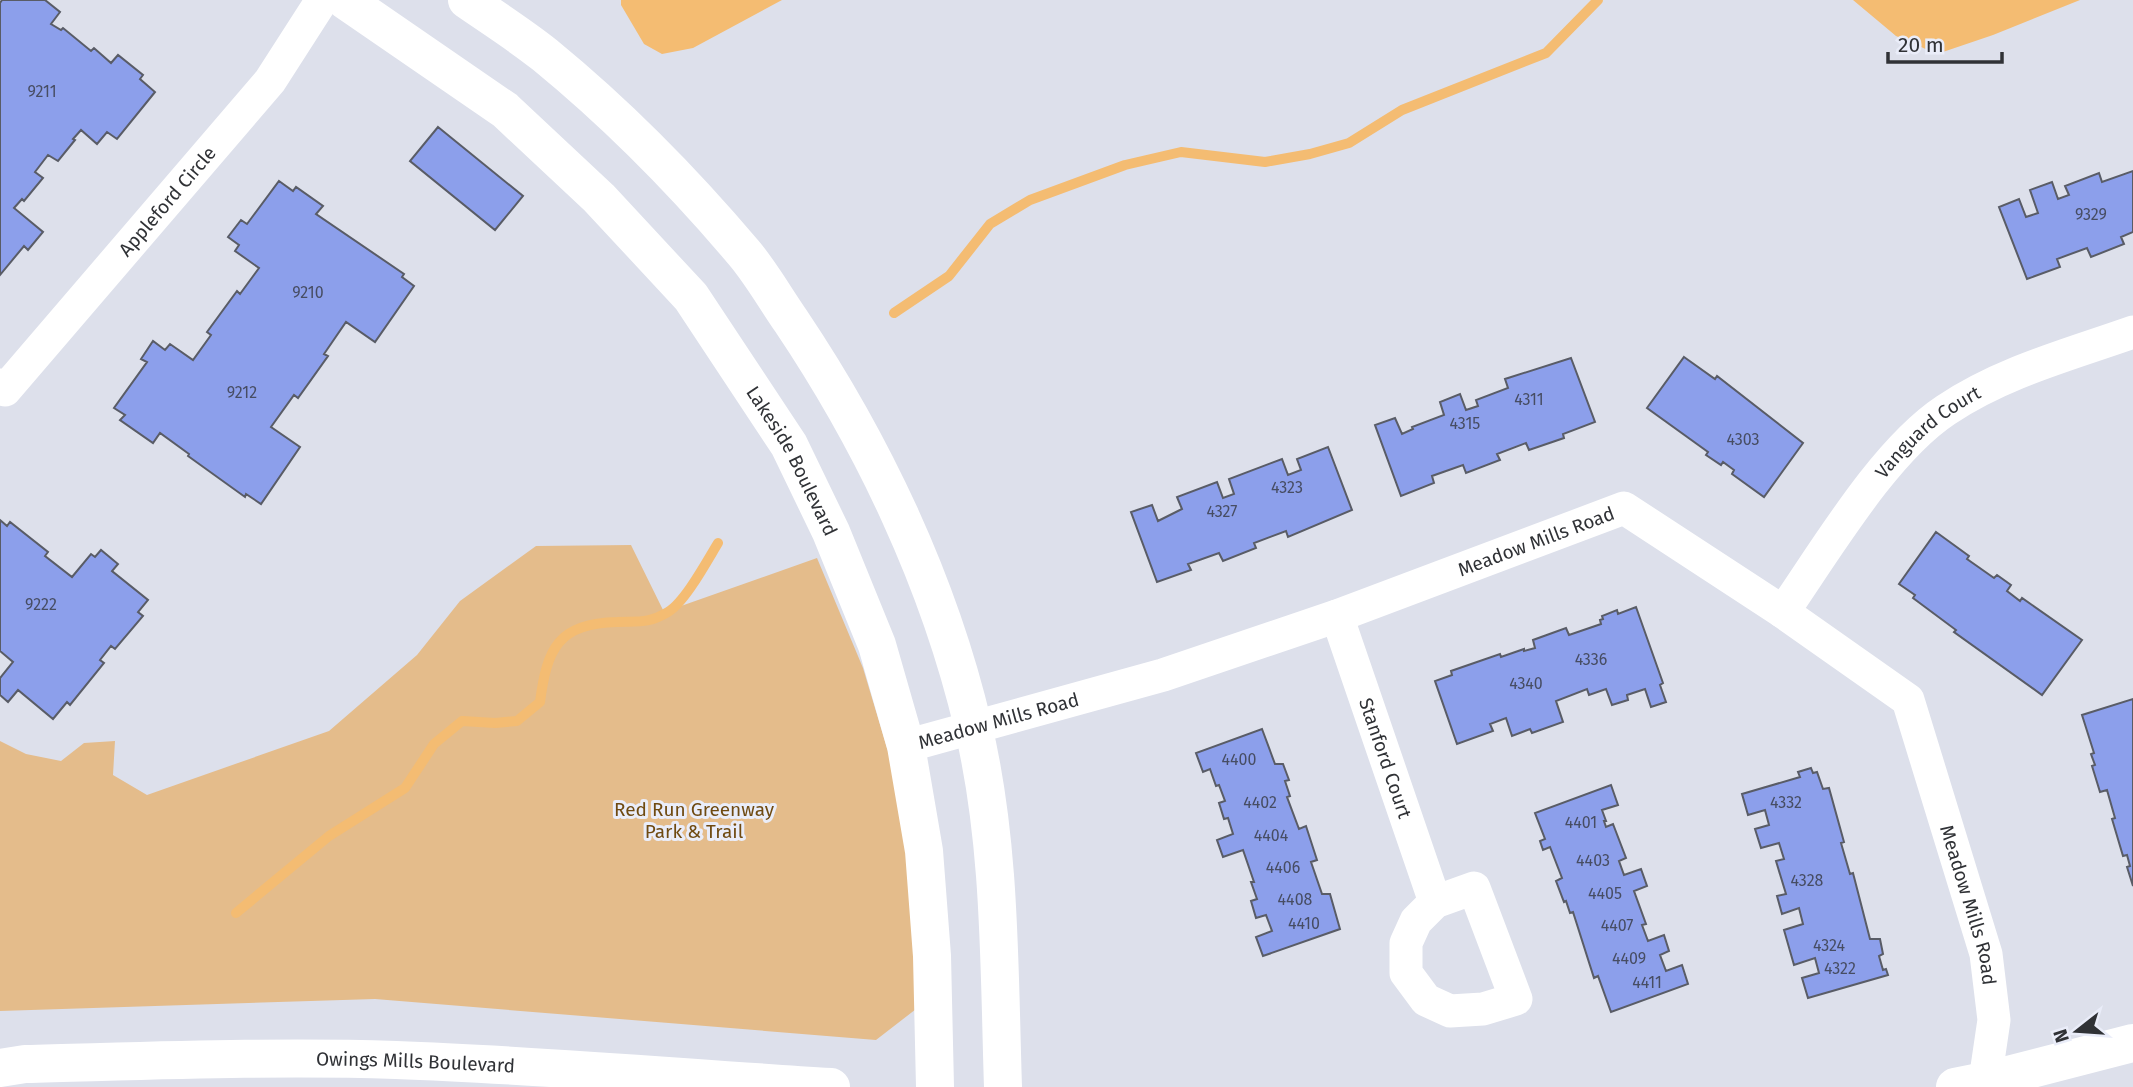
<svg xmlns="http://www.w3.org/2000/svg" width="2133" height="1087" font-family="'Fira Sans',sans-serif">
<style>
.green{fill:#e4bc8b}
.water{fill:#f4bc72}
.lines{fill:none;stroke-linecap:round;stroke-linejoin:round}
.stream{stroke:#f4bc72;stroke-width:10}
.building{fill:#8c9feb;stroke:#595c66;stroke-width:2}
.minor{stroke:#fff;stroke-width:33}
.secondary{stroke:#fff;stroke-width:38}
.primary{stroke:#fff;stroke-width:38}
.labels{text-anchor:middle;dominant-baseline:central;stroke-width:6;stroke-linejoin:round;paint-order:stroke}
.number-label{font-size:16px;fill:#474d63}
.street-label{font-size:19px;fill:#303236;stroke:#eaedf9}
.park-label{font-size:19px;fill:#6f4a11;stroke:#eaedf9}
</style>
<rect width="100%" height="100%" fill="#dde0eb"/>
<!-- green -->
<path class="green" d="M631,545L664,612L817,558L863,668L899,788L929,999L876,1040L375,999L0,1011V741L26,754L61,761L84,743L115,741L113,775L147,795L329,731L417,655L460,601L536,546Z"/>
<!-- water -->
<path class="water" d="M621,0H782L693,48L662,54L644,44L621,5Z
M1853,0H2080L1993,35L1937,54L1896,36Z"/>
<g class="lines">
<!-- stream -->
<path class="stream" d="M894,313L949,276L990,224L1030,200L1125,165L1181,152L1265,162L1310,154L1349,143L1402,110L1546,53L1598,0
M236,913L329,836L405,788L434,744L462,721L495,723L517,721L540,702C547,649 558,623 617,622C638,621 648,624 668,612C685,602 707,561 718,543"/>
</g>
<!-- building -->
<path class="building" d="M2,0H45L60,12L51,24L61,30L63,28L91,51L94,48L111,63L118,55L143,75L140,79L155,92L117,139L107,132L97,144L81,130L73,139L75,140L58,161L48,155L35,172L43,178L24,201L22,199L14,208L43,232L28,250L24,246L0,275V3Z
M438,127L523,196L495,230L410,161Z
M2133,171V232L2121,237L2124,244L2091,257L2087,248L2057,259L2060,267L2027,279L1999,207L2019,199L2026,217L2038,213L2030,190L2052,182L2058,199L2069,195L2065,186L2099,173L2102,182Z
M279,181L293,191L296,187L323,206L316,214L404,274L402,277L414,286L375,342L346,322L324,354L328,356L298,398L294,395L271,427L300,447L261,504L246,494L245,497L188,456L189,454L160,433L153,443L120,420L125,415L114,408L147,362L141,359L153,341L165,350L170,344L193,360L211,335L207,332L237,291L240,294L259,268L235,251L239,245L228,237L241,220L247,224Z
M1684,357L1715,379L1717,376L1803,443L1764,497L1732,474L1734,470L1723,462L1721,465L1706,455L1708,452L1647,408Z
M1571,358L1595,422L1563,434L1564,438L1529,450L1526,443L1497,454L1500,460L1466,473L1463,465L1432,476L1434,483L1401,496L1375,425L1395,418L1402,434L1413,429L1412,427L1444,415L1440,402L1460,394L1466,410L1478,406L1476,400L1508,388L1505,379Z
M1328,447L1352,510L1288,537L1286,531L1254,543L1256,548L1223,561L1219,553L1188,564L1191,570L1157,582L1131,512L1152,505L1158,521L1182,509L1177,497L1217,482L1223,498L1234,494L1229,479L1282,459L1288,475L1301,470L1297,459Z
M0,520L7,526L10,522L48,552L45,556L72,577L91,554L95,557L101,550L118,564L112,571L148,600L138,612L143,616L115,649L111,646L100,660L104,663L70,705L67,702L53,719L18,690L8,702L0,695V678L13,662L0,651Z
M1936,532L1969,556L1967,559L1994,578L1997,575L2011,585L2007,591L2020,601L2022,598L2082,640L2042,695L1954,632L1956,630L1913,598L1915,595L1899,584Z
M1636,607L1663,683L1660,685L1666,702L1651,707L1645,689L1627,695L1628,700L1612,705L1606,689L1589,695L1587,689L1556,701L1563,722L1532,733L1530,729L1512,736L1506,718L1490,724L1493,731L1457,744L1435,681L1452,675L1451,671L1500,654L1501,657L1524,649V651L1535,648L1533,640L1566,628L1569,635L1601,624L1600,620L1603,619L1602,616L1617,610L1618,614Z
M2133,699V886L2127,867L2130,866L2127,855L2123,856L2112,819L2115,818L2107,790L2100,792L2092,766L2095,765L2091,754L2094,753L2082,715Z
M1262,729L1275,764H1283L1289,780L1285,781L1290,796L1287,797L1299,829L1306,826L1317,860L1311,862L1322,894H1330L1340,929L1263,956L1256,937L1272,931L1266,915L1256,918L1251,901L1257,899L1251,882H1254L1243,850L1223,857L1217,840L1233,834L1228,818L1224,819L1219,803L1225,801L1219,785L1216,786L1210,769L1203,772L1196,753Z
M1811,768L1813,773L1817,772L1823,789L1829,788L1844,842L1841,843L1850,874L1853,873L1870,939H1880L1883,954L1879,956L1883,970L1886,969L1888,975L1808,998L1802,978L1819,973L1815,958L1794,965L1784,930L1803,924L1799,908L1782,914L1777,896L1786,894L1776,861L1784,859L1779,843L1761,848L1755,829L1769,825L1765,810L1748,815L1742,794L1800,777L1798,772Z
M1611,785L1618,805L1602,810L1606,821H1604L1606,827L1613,824L1626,858L1619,861L1624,875L1641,869L1647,886L1634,891L1646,924L1642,925L1648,941L1664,935L1669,951L1660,955L1666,971L1682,965L1688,984L1611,1012L1598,976L1594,978L1573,912L1570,913L1566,901L1564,902L1556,881L1562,878L1550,847L1543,850L1540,841L1545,839L1535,813Z"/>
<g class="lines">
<!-- minor -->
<g class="minor">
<path id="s1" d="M0,385L5,390L270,81L322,0"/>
<path id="s2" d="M1783,612C1826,550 1884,451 1946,410C2002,372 2071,354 2133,332"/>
<path id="s3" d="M1337,616L1435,902L1416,921L1406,943V973L1426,1000L1450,1011L1483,1009L1516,999L1474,888L1435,902"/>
<path id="s4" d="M906,746L1163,675L1337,616L1624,508L1783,612L1908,700L1986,954L1994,1020L1985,1081"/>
</g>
<!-- secondary -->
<g class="secondary">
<path id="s5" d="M345,0L505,110L599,198L691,297L789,445L831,532L877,645L906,746L924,851L932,956L935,1087"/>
<path d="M467,0C493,18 520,35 545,55C617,114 684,182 744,253C761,273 775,298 791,321C873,443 939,582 973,726C1001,843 999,967 1003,1087"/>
</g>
<!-- primary -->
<g class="primary">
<path id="s6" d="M0,1068L25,1064C149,1061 273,1056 396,1060C541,1065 686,1078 831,1087"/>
<path d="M1955,1087L1985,1081L2133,1043"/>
</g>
</g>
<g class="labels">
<!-- number labels -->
<g class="number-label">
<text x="42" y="91">9211</text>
<text x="2091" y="214">9329</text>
<text x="308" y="292">9210</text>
<text x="242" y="392">9212</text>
<text x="1529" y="399">4311</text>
<text x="1465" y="423">4315</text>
<text x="1743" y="439">4303</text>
<text x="1287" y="487">4323</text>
<text x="1222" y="511">4327</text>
<text x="41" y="604">9222</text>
<text x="1591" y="659">4336</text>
<text x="1526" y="683">4340</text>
<text x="1239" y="759">4400</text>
<text x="1260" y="802">4402</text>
<text x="1786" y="802">4332</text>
<text x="1581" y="822">4401</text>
<text x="1271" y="835">4404</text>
<text x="1593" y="860">4403</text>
<text x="1283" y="867">4406</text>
<text x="1807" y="880">4328</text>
<text x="1605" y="893">4405</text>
<text x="1295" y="899">4408</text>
<text x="1304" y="923">4410</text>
<text x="1617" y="925">4407</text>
<text x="1829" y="945">4324</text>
<text x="1629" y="958">4409</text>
<text x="1840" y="968">4322</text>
<text x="1647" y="982">4411</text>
</g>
<!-- street labels -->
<g class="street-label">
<text stroke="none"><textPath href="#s1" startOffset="256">Appleford Circle</textPath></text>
<text stroke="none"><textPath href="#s2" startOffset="233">Vanguard Court</textPath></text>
<text stroke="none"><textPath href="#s5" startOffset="651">Lakeside Boulevard</textPath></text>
<text stroke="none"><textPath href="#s4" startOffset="663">Meadow Mills Road</textPath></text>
<text stroke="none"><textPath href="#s4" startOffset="96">Meadow Mills Road</textPath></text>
<text stroke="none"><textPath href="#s3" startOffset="150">Stanford Court</textPath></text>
<text stroke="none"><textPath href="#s4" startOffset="1314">Meadow Mills Road</textPath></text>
<text stroke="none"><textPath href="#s6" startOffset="416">Owings Mills Boulevard</textPath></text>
</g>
<!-- park labels -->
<g class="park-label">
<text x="694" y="809">Red Run Greenway<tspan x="694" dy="22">Park &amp; Trail</tspan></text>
</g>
</g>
<!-- north arrow -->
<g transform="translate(2077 1031) rotate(253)" stroke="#eaedf9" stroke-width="5" paint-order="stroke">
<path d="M0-5L12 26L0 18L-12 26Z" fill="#303236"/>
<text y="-10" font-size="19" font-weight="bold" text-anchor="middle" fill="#303236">N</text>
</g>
<!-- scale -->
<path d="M1888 52v10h114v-10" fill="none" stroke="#303236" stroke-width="3.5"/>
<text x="1898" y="52" font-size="21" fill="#303236" stroke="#eaedf9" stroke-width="5" paint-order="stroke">20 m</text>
</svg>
